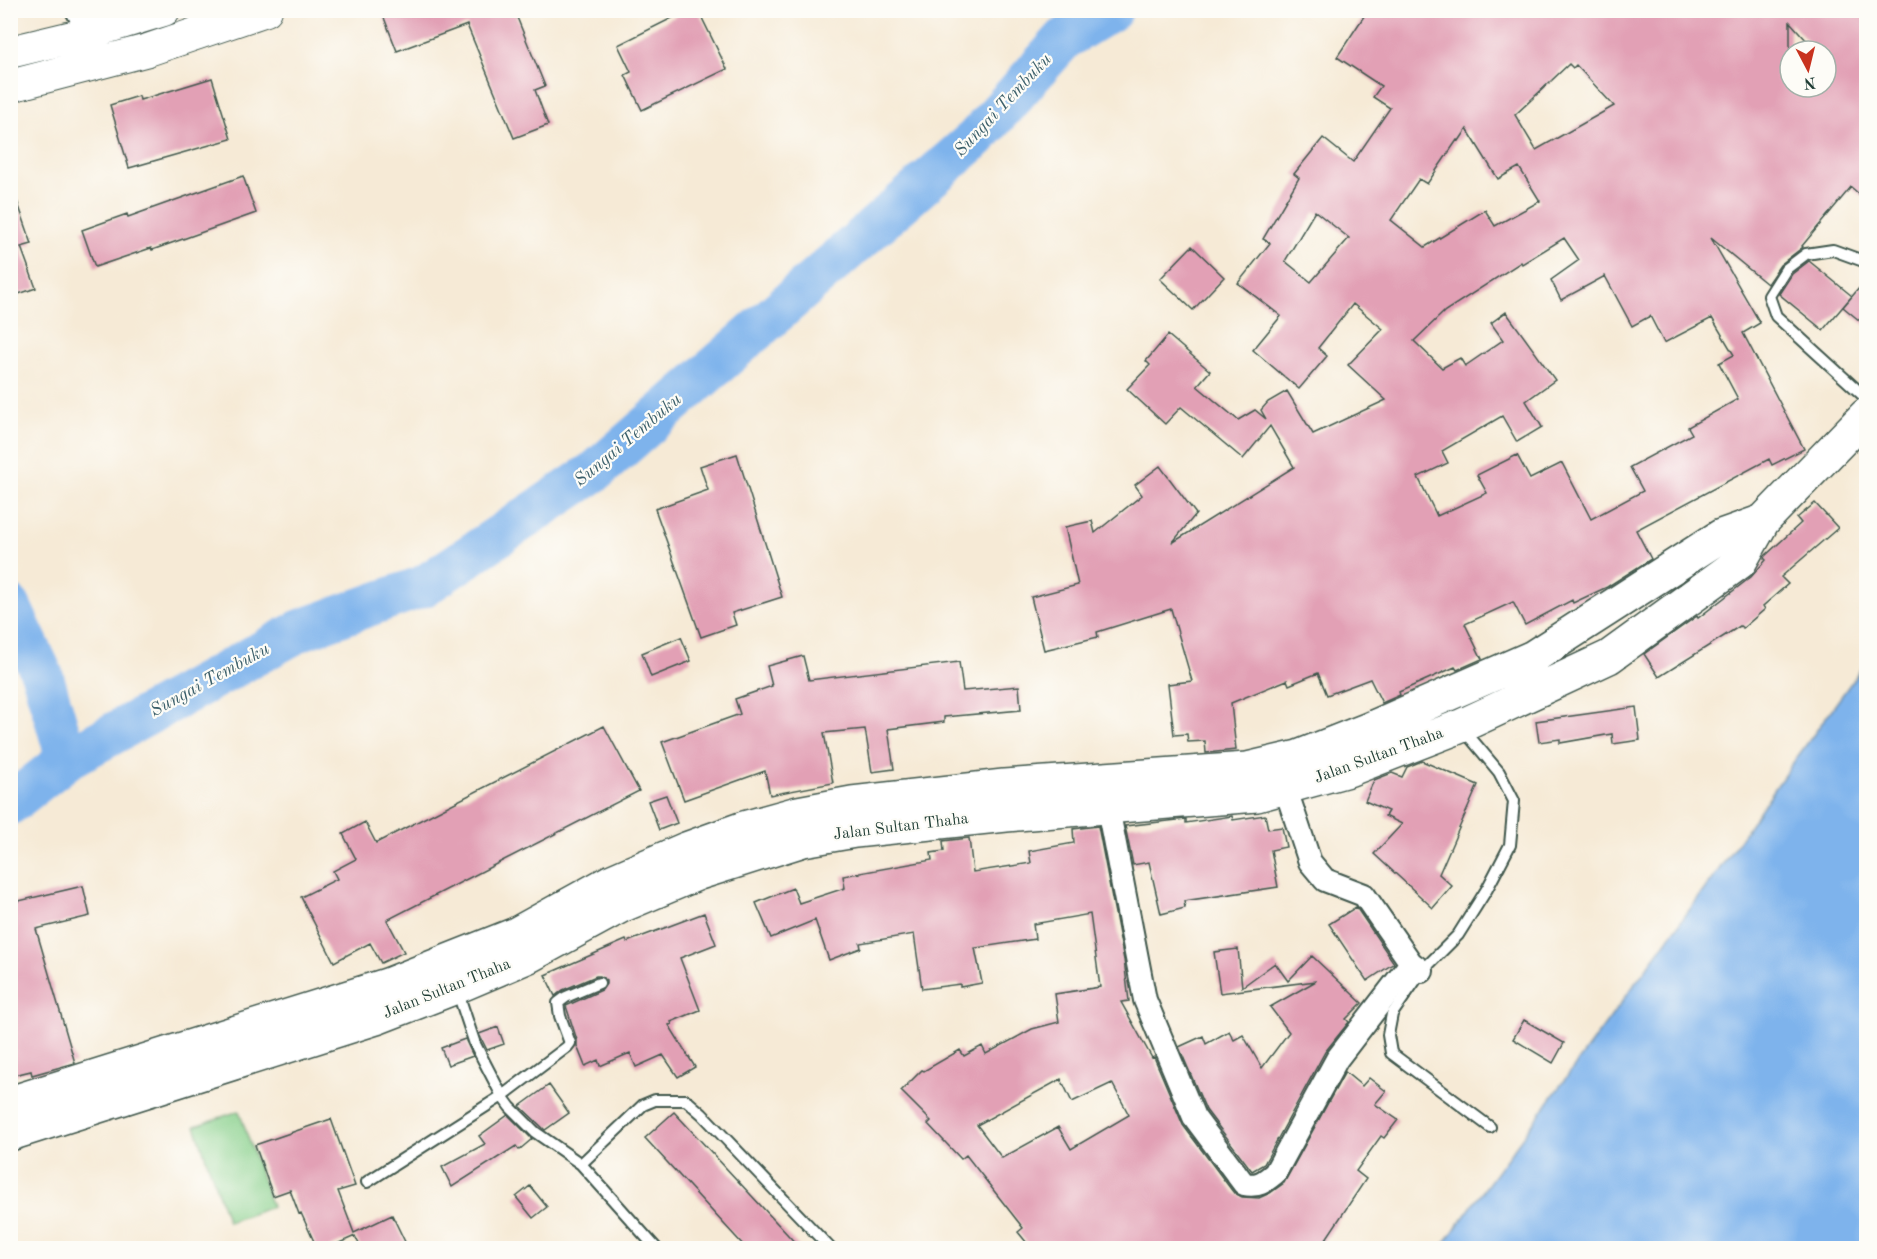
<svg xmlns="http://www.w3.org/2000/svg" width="1877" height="1259" font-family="'Old Standard TT',serif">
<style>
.green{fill:#88d08c;stroke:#548660;stroke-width:1.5}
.water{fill:#7eb3ec;stroke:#4e7890;stroke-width:1.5}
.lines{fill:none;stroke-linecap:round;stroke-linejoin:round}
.river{stroke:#7eb3ec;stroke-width:42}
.building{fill:#e2a0b5;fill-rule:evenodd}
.lane-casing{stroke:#3f574c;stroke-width:14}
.street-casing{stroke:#3f574c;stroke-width:26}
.secondary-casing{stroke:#3f574c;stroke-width:34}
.highway-casing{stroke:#3f574c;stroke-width:36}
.lane{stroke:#fff;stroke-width:10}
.street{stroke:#fff;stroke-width:22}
.secondary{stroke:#fff;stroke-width:32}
.highway{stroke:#fff;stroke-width:33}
.labels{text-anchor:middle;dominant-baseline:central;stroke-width:4.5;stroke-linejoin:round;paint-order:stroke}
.street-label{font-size:16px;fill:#1f3d34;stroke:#fdfcf7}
.water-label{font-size:18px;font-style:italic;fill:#3c606b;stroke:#fdfcf7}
</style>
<rect width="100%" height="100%" fill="#fdfcf7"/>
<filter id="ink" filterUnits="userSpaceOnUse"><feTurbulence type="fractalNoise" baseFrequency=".0167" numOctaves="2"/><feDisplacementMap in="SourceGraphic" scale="12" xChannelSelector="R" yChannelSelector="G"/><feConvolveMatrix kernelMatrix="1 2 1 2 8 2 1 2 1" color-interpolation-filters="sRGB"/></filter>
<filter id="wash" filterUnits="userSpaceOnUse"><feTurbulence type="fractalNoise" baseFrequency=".008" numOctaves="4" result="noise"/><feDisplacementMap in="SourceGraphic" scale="24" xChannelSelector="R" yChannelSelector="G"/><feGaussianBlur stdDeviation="1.35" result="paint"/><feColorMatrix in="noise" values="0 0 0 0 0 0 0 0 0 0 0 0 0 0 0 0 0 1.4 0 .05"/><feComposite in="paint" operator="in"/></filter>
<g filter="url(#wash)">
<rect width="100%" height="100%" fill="#f6ead6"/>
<!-- green -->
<path class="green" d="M239,1111L272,1207L228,1222L195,1126Z"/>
<!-- water -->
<path class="water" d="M1866,662V1248H1441L1718,871L1785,774Z"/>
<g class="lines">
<!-- river -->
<path class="river" d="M10,606L42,674L67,759
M10,804L67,759L301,630L424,586L597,470L976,138L1064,39L1112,10"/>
</g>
<g id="blocks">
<!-- building -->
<path class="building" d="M381,10H514L545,86L535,90L548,125L514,138L467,25L397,51Z
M688,10H698L727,69L642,110L625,75L631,72L618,45Z
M1368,10H1866V200L1851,187L1802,246L1803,247L1780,265L1767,284L1711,238L1760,323L1743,333L1804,449L1772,465L1769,459L1636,530L1651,559L1607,587L1573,603L1572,600L1525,625L1513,602L1465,624L1482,659L1457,670L1455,667L1399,692L1400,695L1382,703L1370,679L1327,695L1318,673L1289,685L1287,680L1231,703L1236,750L1206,753L1205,741L1188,742L1187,734L1174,735L1168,684L1192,681L1171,609L1097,632L1098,637L1044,650L1031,597L1078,585L1065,527L1092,521L1095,533L1142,495L1135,485L1160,466L1196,514L1172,543L1294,467L1270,426L1243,459L1181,407L1165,424L1127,389L1150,365L1146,361L1168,335L1210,371L1197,386L1238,420L1255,410L1266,419L1261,410L1268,402L1287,391L1313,434L1386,400L1348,365L1383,329L1353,304L1318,348L1327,356L1299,389L1253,350L1281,316L1238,283L1270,243L1263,239L1299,178L1294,174L1323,138L1353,162L1390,108L1373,97L1381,86L1337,57ZM1790,22L1816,51H1826V87H1790ZM1569,64L1573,68L1576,65L1614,106L1536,150L1515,115ZM1467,129L1498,179L1519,167L1540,201L1495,226L1485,210L1425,247L1391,220L1419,179L1427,184L1457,140L1459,141ZM1315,211L1349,238L1311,282L1285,261ZM1564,238L1579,260L1551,280L1561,300L1605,276L1632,326L1650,316L1664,343L1712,318L1734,355L1719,363L1738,399L1688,427L1692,434L1630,467L1643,491L1591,519L1562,463L1530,479L1517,455L1477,475L1487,493L1437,516L1418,477L1448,463L1442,451L1502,416L1517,442L1542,427L1526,401L1555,380L1506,312L1491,323L1503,340L1465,366L1460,358L1442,368L1414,341L1445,311L1521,262L1522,264Z
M212,78L231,139L129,168L110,105L139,96L140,100Z
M243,176L256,213L152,250L151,248L95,267L82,230L127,214L128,217Z
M10,189H13L32,244L21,247L36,288L10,297Z
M1192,246L1224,277L1193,310L1160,279Z
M1809,261L1852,296L1823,330L1779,294L1792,274Z
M1866,280V326L1843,307Z
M737,454L782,597L732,613L736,625L701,637L655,509L708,490L700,466Z
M1815,503L1838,528L1781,577L1788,584L1763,606L1765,609L1743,628L1740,626L1659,677L1644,654L1697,616L1698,618L1751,577L1766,560L1764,558L1765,556L1801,523L1797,518Z
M681,637L691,661L651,677L642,653Z
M803,656L809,680L959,662L963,691L1019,686L1021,710L944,717V722L888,729L894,769L872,772L865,729L824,733L833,783L770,795L765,771L684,800L662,742L740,714L735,699L772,686L767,666Z
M1636,707L1640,740L1613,744L1612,734L1560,743V739L1539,742L1536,721Z
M604,726L639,791L387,920L404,952L381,963L370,943L334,962L301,897L337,879L333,871L356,859L343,834L365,822L376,843Z
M1422,761L1478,785L1439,874L1452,886L1433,908L1374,854L1402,824L1385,816L1388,811L1365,801L1374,780L1392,773L1402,777L1407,767Z
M666,795L677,823L659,830L648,801Z
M1265,815L1268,829L1282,827L1286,847L1271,850L1278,887L1184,901L1185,908L1161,914L1149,862L1133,865L1125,826L1186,819V823L1232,816L1233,820Z
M1098,826L1124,960L1129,1001L1121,1002L1152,1058L1154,1057L1183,1125L1233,1192L1242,1197L1259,1198L1270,1193L1284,1183L1345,1072L1362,1086L1369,1078L1386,1091L1375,1104L1398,1120L1384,1138L1381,1136L1356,1171L1366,1179L1320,1248H1031L1018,1232L1023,1228L966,1155L961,1159L928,1124L931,1121L901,1091L922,1070L924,1071L960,1050L964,1056L982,1046L986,1054L1032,1029L1059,1022L1055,994L1100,987L1090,914L1033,924L1035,939L975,948L982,983L960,987V984L922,989L914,934L860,943L861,948L829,960L815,920L771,938L756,903L793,888L799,903L845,888L843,876L932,860L931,853L944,851L943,841L969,838L973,872L1031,863L1029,851L1074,843L1073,829ZM1061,1079L1072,1102L1112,1083L1129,1115L1071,1149L1058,1127L1002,1158L977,1125Z
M83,886L90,916L36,929L75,1063L32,1075L31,1071L10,1076V903Z
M1356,907L1394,963L1367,981L1329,924Z
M704,913L716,944L680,958L700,1010L671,1022L672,1024L669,1025L695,1067L678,1077L663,1055L636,1067L630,1053L600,1066L598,1060L585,1066L577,1046V1040L566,1006L602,990L606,984V980L600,976H596L563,990L555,996L545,975L626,940L627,942Z
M1238,949L1242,987L1275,963L1288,981L1312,956L1362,1003L1346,1019L1349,1022L1325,1052L1264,1164L1252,1171L1206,1110L1179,1047L1203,1036L1206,1044L1229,1031L1234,1040L1243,1035L1262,1068L1289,1032L1270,1007L1316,981L1220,993L1214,952Z
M1524,1020L1564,1043L1553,1063L1513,1039Z
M498,1027L504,1044L487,1050L479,1034Z
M465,1039L473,1056L448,1065L441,1048Z
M549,1085L569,1113L545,1130L520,1106Z
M674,1112L800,1248H746L645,1138Z
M508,1115L532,1139L519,1150L516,1146L452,1187L442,1167L485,1144L479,1136Z
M331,1119L355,1186L338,1191L354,1233L392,1215L408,1248H361L355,1236L328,1248H317L301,1213L299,1214L290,1190L273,1196L255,1145Z
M530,1186L547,1207L533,1218L516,1197Z"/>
</g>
</g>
<g filter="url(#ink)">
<use href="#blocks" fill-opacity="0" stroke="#3f574c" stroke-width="1.5"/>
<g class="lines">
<!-- lane casing -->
<g class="lane-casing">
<path id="lane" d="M1866,262L1833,250L1806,254L1786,269L1769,296L1776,316L1866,398
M1463,729L1499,772L1514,801L1510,845L1487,889L1458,935L1422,971L1392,1014L1388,1035L1391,1053L1490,1127
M457,990L475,1044L502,1096L510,1107L535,1132L581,1164L656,1248
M581,1164L643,1105L655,1100H686L702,1114L830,1248
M367,1182L502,1096L567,1047L570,1043L560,1016L558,1003L566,997L599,983"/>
</g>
<!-- street casing -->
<g class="street-casing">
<path id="street" d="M77,10L89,33
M1285,787L1310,862L1325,880L1364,895L1411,963L1422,971
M1108,808L1145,1000L1194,1117L1244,1184C1258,1187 1264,1182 1275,1173L1337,1059L1411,963"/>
</g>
<!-- secondary casing -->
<g class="secondary-casing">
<path id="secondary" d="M10,52L89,33L164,10
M10,86L148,50L266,10"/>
</g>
<!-- highway casing -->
<g class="highway-casing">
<path id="highway" d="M10,1103L387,985L516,934L610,882L686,849L744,828L798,813L852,803L1004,786L1247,769L1298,757L1369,729L1533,657L1721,536L1763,521
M10,1134L379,1017L456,987L529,956L621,906L699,873L803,840L855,831L1006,815L1257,795L1348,770L1461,726L1609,657L1740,562L1763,521L1866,415"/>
</g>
<!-- lane -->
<use href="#lane" class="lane"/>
<!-- street -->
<use href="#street" class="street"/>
<!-- secondary -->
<use href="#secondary" class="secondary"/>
<!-- highway -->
<use href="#highway" class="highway"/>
</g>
</g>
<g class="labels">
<!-- street labels -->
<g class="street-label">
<text transform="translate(1379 756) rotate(-20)">Jalan Sultan Thaha</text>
<text transform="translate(901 827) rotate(-7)">Jalan Sultan Thaha</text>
<text transform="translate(447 989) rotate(-22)">Jalan Sultan Thaha</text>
</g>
<!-- water labels -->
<g class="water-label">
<text transform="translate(1003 105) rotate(-47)">Sungai Tembuku</text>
<text transform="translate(628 440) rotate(-40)">Sungai Tembuku</text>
<text transform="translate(210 680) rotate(-29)">Sungai Tembuku</text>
</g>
</g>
<!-- margin -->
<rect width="1877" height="1259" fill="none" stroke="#fdfcf7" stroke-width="36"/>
<!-- north arrow -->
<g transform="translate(1808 69) rotate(173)"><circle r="28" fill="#fdfcf7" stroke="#a4b0a9" stroke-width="1.5"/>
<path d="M0-4.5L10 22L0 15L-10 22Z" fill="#c8321e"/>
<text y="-9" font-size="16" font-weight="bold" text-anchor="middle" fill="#1f3d34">N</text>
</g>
</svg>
